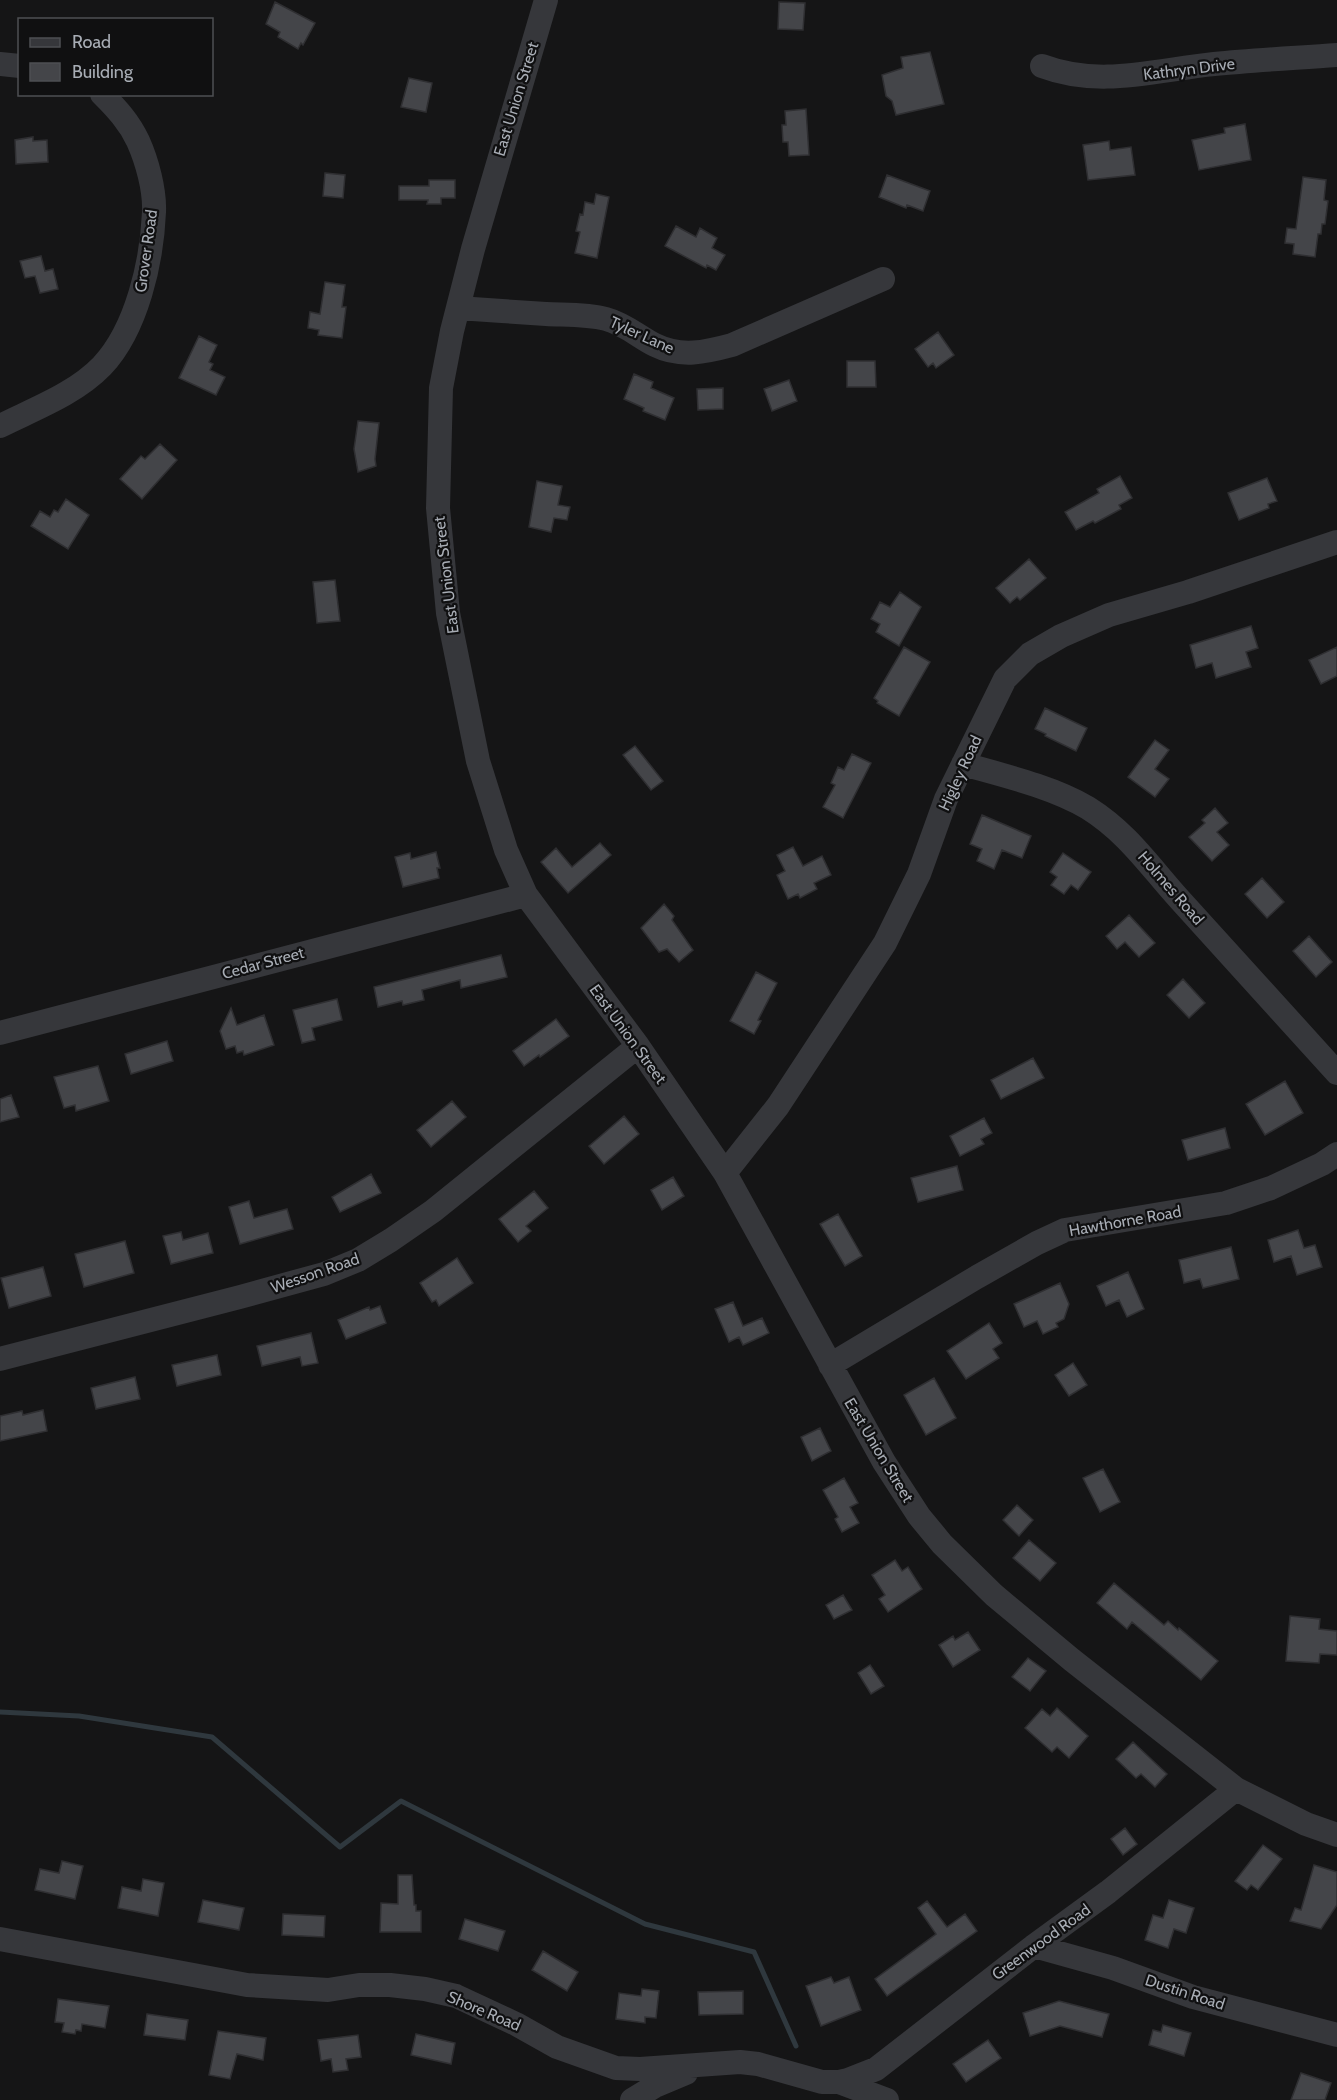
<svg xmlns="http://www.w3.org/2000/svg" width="1337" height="2100" font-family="Cabin,sans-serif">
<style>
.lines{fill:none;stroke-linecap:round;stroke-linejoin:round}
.stream{stroke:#2f383e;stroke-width:5}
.building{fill:#444549;stroke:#2f2f32;stroke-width:1.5}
.minor{stroke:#36373b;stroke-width:24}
.labels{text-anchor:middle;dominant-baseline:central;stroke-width:4.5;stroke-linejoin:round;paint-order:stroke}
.street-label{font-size:16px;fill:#a8adb5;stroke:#101011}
</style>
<rect width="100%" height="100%" fill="#151516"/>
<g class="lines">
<!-- stream -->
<path class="stream" d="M0,1712L79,1716L212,1737L340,1847L401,1801L645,1924L754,1952L796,2046"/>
</g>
<!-- building -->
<path class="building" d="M275,2L315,23L303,45L301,43L298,49L278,37L280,32L266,24Z
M779,2L805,3L803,30L778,29Z
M930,52L944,104L896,115L892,101L886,96L882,75L903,68L901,57Z
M409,78L432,83L426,112L401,107Z
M806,109L809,155L789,156L788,142H783L782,125H786L785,111Z
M1245,124L1251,160L1199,170L1192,140L1225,133L1224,128Z
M33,137V141L47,140L48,162L16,164L15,140Z
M1109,141L1110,150L1131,147L1135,175L1088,180L1083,145Z
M325,173L345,175L343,198L323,196Z
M887,175L930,191L923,211L907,205L906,208L879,197Z
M1303,177L1326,180L1324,200L1328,201L1325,224H1322L1321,234H1318L1315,257L1293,254L1294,244L1285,243L1287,228L1296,229Z
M429,180H455V198H441V204H427L428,200H399V186H429Z
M596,194L609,197L597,258L575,253L580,232L576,231L580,214L583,215L585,202L594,204Z
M676,226L696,237L700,228L717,238L712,248L725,255L716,270L707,265L706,268L665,246Z
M41,256L45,271L53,269L58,289L40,293L35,276L25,278L20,261Z
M325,282L345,285L342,307H346L342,338L318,335L319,330L308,328L310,312L320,314Z
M938,332L954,355L936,368L933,363L928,367L915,349Z
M199,336L217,345L209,362L213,364L210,370L225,377L216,395L179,378Z
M847,361H875L876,387H847Z
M634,374L653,382L651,388L674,398L665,420L643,411L644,408L624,399Z
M789,380L797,401L772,411L764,389Z
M723,388V409L698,410L697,389Z
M358,421L379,423L375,459L376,466L358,472L354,449Z
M160,444L177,460L142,499L120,479L141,456L145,459Z
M1120,476L1132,498L1119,505L1121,509L1095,523L1093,521L1076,530L1065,512L1099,493L1097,489Z
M1267,478L1277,501L1268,504L1269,508L1239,520L1228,493Z
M537,481L562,486L558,505L570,507L567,520L554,518L551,532L529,527Z
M66,499L89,515L68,549L31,526L40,511L50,517L54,510L58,512Z
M1029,559L1046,578L1020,600L1017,597L1010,603L996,588Z
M335,580L340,621L317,623L313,582Z
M900,592L921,607L899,646L876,632L880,624L871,619L880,602L890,607Z
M1251,626L1258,648L1246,652L1251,667L1216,678L1212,663L1196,668L1190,645Z
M904,647L930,662L899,716L877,703L878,701L874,698Z
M1337,647V676L1321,684L1309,660Z
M1045,708L1087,728L1076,751L1045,736L1046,734L1035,729Z
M1155,740L1169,750L1155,769L1169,779L1155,797L1128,777Z
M635,746L663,781L651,790L623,755Z
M852,754L871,763L843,818L823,807L835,785L831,783L838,767L844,770Z
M1215,808L1228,823L1217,832L1229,845L1212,861L1189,837L1205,823L1202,820Z
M982,815L1031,836L1022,858L1002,850L994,869L977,861L982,849L970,844Z
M600,843L611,855L568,893L541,862L556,848L572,867Z
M793,847L803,866L822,856L831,875L814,883L817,889L800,898L798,894L788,899L777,875L785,871L777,855Z
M436,852L440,868H437L439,878L403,887L395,857L410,853L411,859Z
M1063,853L1091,872L1078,890L1071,885L1064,894L1051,885L1057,877L1050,872Z
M1262,878L1284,902L1267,918L1245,894Z
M664,904L674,916L672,920L693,950L679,962L667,949L659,952L641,928Z
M1129,915L1155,943L1139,957L1125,942L1117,949L1106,936Z
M1309,936L1332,962L1316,977L1293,951Z
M501,955L507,977L461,988L460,980L422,990L424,1000L403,1005L402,1001L378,1007L374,987Z
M756,972L777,983L758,1020L761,1021L754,1034L730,1021Z
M1183,979L1205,1003L1189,1018L1167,995Z
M337,999L342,1020L312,1028L315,1040L302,1043L293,1010Z
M231,1008L237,1025L264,1015L274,1045L244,1055L243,1051L237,1053L235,1046L226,1049L220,1031Z
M556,1019L569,1036L540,1057L539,1055L524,1066L513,1051Z
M167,1041L173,1061L131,1074L125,1054Z
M1033,1058L1044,1078L1001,1099L991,1080Z
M98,1066L109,1101L76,1111L75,1105L64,1108L54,1077Z
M1285,1081L1303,1113L1265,1135L1246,1104Z
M11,1095L19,1117L0,1122V1099Z
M452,1101L466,1117L431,1147L417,1130Z
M624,1116L639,1134L604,1164L589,1146Z
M984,1118L992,1133L981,1139L984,1144L960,1156L950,1136Z
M1225,1128L1230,1148L1188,1160L1182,1140Z
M957,1166L963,1190L918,1202L911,1178Z
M371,1174L381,1193L340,1212L332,1197Z
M673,1177L684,1196L662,1210L651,1190Z
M534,1191L548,1208L526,1226L531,1231L518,1242L499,1219Z
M249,1201L254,1218L287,1209L293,1229L240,1244L229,1207Z
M838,1214L862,1256L845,1266L820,1224Z
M1298,1230L1304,1248L1315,1245L1322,1267L1297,1275L1291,1256L1274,1262L1268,1240Z
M181,1232L183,1240L208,1233L213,1253L171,1264L163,1236Z
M125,1241L134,1273L84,1287L75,1254Z
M1231,1247L1239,1279L1203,1288L1200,1279L1184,1283L1179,1260Z
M457,1258L473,1283L439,1306L436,1300L432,1302L420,1283Z
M43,1267L51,1296L9,1308L1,1278Z
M1128,1272L1144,1309L1127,1317L1119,1300L1106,1306L1097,1286Z
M1060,1283L1069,1304L1064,1319L1056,1323L1058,1327L1043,1334L1037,1321L1024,1327L1014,1304Z
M733,1302L743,1326L762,1318L769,1333L743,1345L739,1337L729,1342L715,1309Z
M380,1306L386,1323L346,1339L338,1320L369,1307L370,1310Z
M989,1323L1002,1343L993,1349L999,1358L966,1379L947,1351Z
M311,1333L318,1363L302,1366L300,1357L262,1366L257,1346Z
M217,1355L221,1375L177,1386L172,1365Z
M1073,1363L1087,1385L1069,1396L1055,1375Z
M135,1377L140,1399L96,1409L91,1388Z
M934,1378L956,1418L926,1435L904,1395Z
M43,1410L47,1431L0,1441V1416L22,1411L23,1415Z
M820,1428L831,1451L812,1461L801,1437Z
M1103,1469L1120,1502L1100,1512L1083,1478Z
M844,1478L858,1503L850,1507L859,1523L842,1532L835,1519L838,1517L823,1490Z
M1017,1505L1033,1520L1019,1536L1003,1520Z
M1029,1540L1056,1563L1040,1581L1013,1558Z
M895,1560L902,1571L908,1567L922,1589L888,1612L879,1599L885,1595L872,1575Z
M1114,1583L1164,1625L1168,1621L1178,1630L1179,1628L1218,1661L1201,1680L1132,1622L1127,1629L1097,1603Z
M843,1595L852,1610L834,1619L826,1605Z
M1290,1616L1320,1619L1319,1629L1337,1631V1655L1320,1654L1319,1663L1286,1661Z
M968,1632L980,1650L953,1667L939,1645L953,1636L955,1640Z
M1028,1658L1046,1671L1030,1691L1012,1677Z
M870,1665L884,1686L871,1694L858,1673Z
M1057,1708L1088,1736L1069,1758L1057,1747L1052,1752L1025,1728L1042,1709L1050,1716Z
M1133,1742L1167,1774L1155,1787L1141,1774L1136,1778L1116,1759Z
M1125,1828L1137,1844L1123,1855L1111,1839Z
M1263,1845L1282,1859L1258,1890L1251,1885L1247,1890L1235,1881Z
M62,1861L83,1866L75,1899L35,1890L40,1869L59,1873Z
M1314,1865L1337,1872V1905L1321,1929L1290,1921L1295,1908L1301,1910Z
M398,1875H412L414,1905H416V1911H421V1932H380L381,1903L398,1904Z
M143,1879L164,1883L158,1916L118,1908L122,1887L141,1891Z
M203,1900L244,1908L239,1930L198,1922Z
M1169,1900L1194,1908L1186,1933L1174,1929L1168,1948L1145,1940L1153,1915L1163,1918Z
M927,1901L947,1927L965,1914L977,1931L887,1996L875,1979L936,1934L918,1908Z
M283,1914L325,1916L324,1937L282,1935Z
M465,1919L505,1931L498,1951L459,1939Z
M543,1951L578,1972L567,1991L532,1970Z
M831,1977L834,1983L849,1977L861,2010L821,2026L806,1986Z
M642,1989L659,1991L656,2018L645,2017V2023L616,2019L619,1993L641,1996Z
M743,1991V2014L699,2015L698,1992Z
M58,1999L109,2006L105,2028L82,2024L81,2031L76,2030L75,2034L62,2032L64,2023L55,2022Z
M1059,2001L1109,2014L1102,2037L1060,2026L1030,2036L1023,2013Z
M147,2014L188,2020L185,2040L144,2035Z
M1163,2025L1191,2033L1184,2056L1149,2045L1153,2030L1161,2032Z
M218,2031L266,2038L263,2060L237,2054L230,2079L209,2075Z
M416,2034L455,2043L451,2064L411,2055Z
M358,2035L361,2057L346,2059L348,2070L333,2072L331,2059L321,2061L318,2040Z
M988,2040L1001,2058L966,2082L953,2064Z
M1301,2073L1331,2083L1325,2100H1291Z"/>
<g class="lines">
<!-- minor -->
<path class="minor" d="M546,0L473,249L452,331L441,388L438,508L448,613L478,761L506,850L526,895L638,1046L725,1173L884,1462L919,1516L942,1544L994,1595L1072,1660L1236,1789L1306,1824L1337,1835
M0,64L20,66
M1042,66C1100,88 1155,70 1214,64C1255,60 1296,58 1337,55
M458,308C487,310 517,312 546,314C566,315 587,314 606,319C625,324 639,337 655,345C681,358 706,352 732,345L883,279
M0,426C34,409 75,394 102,366C137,329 152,261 154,212C155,190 147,161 138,141C129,122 117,109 102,94
M963,764C1002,775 1053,787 1088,808C1128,833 1150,867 1181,901C1233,958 1285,1015 1337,1073
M0,1033L526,895
M725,1173L778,1106L885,943L919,874L946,799L1005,679L1030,654L1061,636L1109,615L1188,592L1337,542
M0,1359L240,1297L324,1274L358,1260L391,1240L433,1211L638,1046
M830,1365L977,1277L1037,1243L1065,1230L1226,1203L1271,1188L1322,1164L1337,1154
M0,1939L247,1985L328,1990L359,1985H390L425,1989L456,1996L516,2024L557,2047L616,2068L640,2069L740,2062L758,2064L822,2082H839L887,2100
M1034,1946L1113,1968L1193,1997L1337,2035
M839,2082L848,2080L876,2069L1034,1946L1108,1892L1236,1789
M632,2100L655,2086L686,2073"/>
</g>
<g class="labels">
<!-- street labels -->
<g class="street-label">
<text transform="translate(1189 69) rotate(-7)">Kathryn Drive</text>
<text transform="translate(516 99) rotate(-73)">East Union Street</text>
<text transform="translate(146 251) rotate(-82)">Grover Road</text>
<text transform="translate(642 335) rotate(24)">Tyler Lane</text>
<text transform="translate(446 575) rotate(-97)">East Union Street</text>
<text transform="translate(960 773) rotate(-65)">Higley Road</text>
<text transform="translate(1171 888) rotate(49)">Holmes Road</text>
<text transform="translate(263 963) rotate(-15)">Cedar Street</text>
<text transform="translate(628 1034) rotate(54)">East Union Street</text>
<text transform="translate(1125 1221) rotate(-10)">Hawthorne Road</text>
<text transform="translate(315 1273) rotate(-19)">Wesson Road</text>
<text transform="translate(879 1450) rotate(59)">East Union Street</text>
<text transform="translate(1041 1942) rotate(-36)">Greenwood Road</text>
<text transform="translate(1185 1992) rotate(18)">Dustin Road</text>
<text transform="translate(484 2011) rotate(23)">Shore Road</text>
</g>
</g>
<!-- legend -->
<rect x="18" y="18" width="195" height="78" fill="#101011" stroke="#4d4f53" stroke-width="1.5"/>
<rect x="30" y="38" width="30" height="9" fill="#36373b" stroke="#4d4f53" stroke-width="1.5"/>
<text x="72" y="48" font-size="18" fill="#a8adb5">Road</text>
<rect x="30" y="63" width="30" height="18" fill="#444549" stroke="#4d4f53" stroke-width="1.5"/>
<text x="72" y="78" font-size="18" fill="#a8adb5">Building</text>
</svg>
